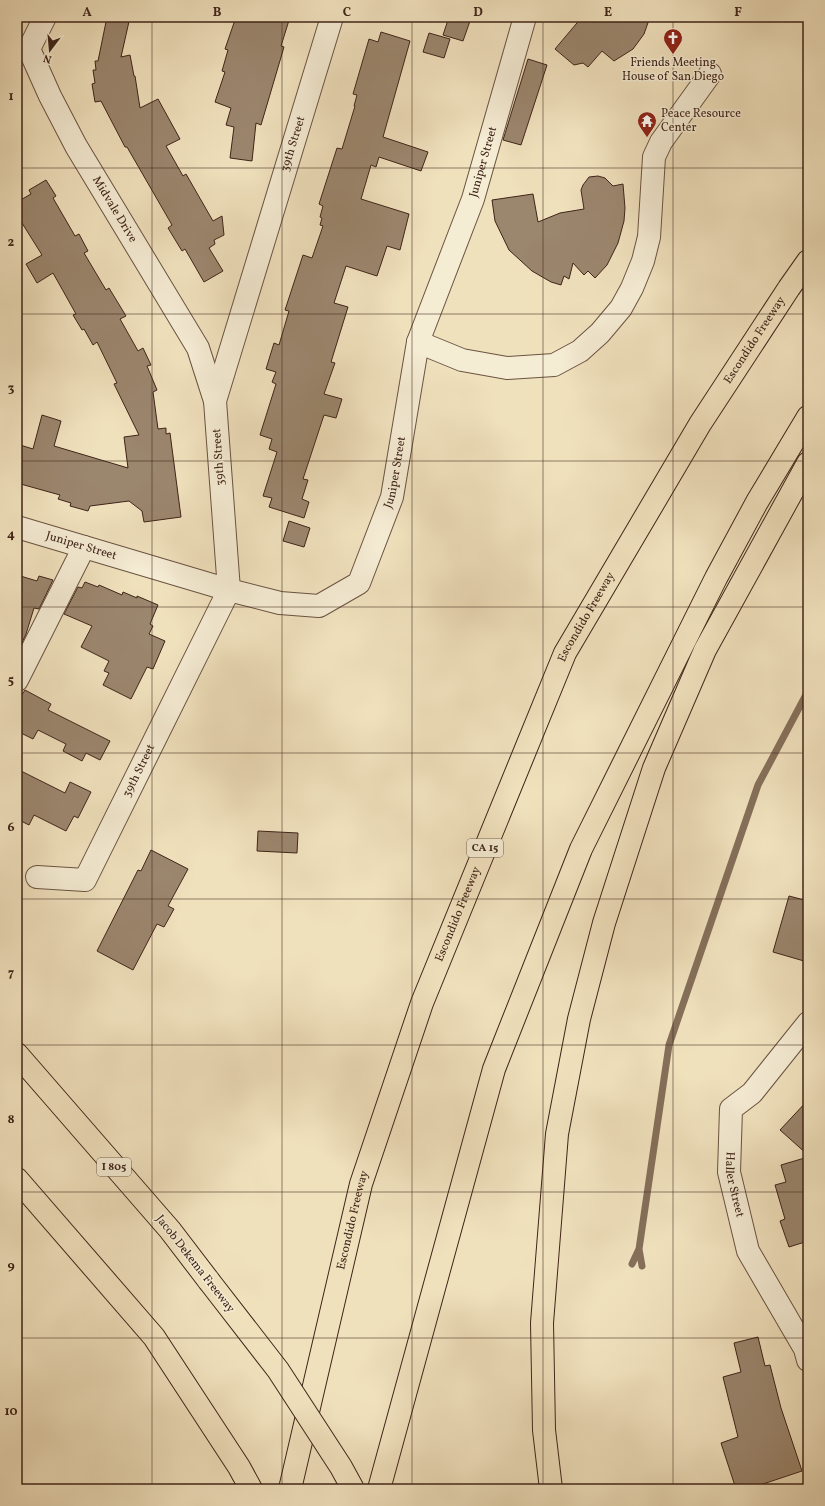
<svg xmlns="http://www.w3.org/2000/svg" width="825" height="1506" font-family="Vollkorn,serif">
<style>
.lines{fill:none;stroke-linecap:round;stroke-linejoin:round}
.stream{stroke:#856f5a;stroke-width:7}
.building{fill:#9b866e;stroke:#3f2419}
.minor-casing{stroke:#6b5342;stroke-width:24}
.highway-casing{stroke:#3f2419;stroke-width:24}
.minor{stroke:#f5ecd4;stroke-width:22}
.highway{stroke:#f0e1bd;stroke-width:22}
.highway-bridge-casing{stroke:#3f2419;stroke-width:24;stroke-linecap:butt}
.highway-bridge{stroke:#f0e1bd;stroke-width:22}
.grid{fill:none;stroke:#3f2419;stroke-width:1;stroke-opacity:0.55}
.labels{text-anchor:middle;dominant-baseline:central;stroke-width:3;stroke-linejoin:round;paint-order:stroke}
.shield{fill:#f5ecd4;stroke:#766051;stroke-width:1}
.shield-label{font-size:11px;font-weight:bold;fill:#3f2419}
.poi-label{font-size:12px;fill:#3f2419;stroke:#f5ecd4}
.street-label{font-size:12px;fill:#3f2419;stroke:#f5ecd4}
.neatline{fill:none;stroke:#3f2419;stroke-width:1.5}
.grid-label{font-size:13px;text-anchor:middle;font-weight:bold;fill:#3f2419}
</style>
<rect width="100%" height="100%" fill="#f0e1bd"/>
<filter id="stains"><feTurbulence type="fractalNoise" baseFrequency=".005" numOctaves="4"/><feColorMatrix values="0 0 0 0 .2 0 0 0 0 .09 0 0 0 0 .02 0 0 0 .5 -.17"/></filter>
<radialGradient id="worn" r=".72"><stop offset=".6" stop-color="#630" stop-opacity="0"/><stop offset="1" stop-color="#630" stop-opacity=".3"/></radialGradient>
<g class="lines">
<!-- stream -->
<path class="stream" d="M632,1264L639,1249
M642,1266L639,1249L669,1045L758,785L808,691"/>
</g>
<!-- building -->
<path class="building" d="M107,17H130L121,57L130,55L134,76H135L140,108L158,99L180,139L166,146L183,176L186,174L213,221L222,216L224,235L214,240L215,244L209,248L223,271L204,282L185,249L182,251L168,228L172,225L127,147H125L101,101L95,102L92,84L95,83L93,70H96L95,61H98Z
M236,17H290L281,46L284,47L261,125L256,123L252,161L230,158L234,127L226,125L231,108L215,102L225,72L222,71L228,50L225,49Z
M449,17H457L470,21L463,41L443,35Z
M582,17H650L644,34L633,49L614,61L602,51L588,67L583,63L574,65L555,49Z
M381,32L410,41L383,137L428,152L421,171L379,157L376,167L371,165L361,199L409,214L400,250L387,246L377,276L346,266L334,303L348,307L331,362L335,363L324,394L342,399L336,418L324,415L303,479L308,480L302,499L309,502L304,518L269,507L272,498L263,496L277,452L269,449L272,439L260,435L276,384L272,382L276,372L266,369L274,343L279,345L289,311L285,310L303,255L312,258L323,226L320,225L322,218L320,217L323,206L319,204L337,148L342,149L355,106H354L357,95L353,94L369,39L378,42Z
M429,33L450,39L444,58L423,52Z
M528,59L547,65L521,145L503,140Z
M598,176L605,178L613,186L623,184L625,208L624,221L618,243L607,265L595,278L588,271L584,275L573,263L569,279L564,276L561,285L551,282L532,271L509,250L495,221L492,200L533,194L538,222L560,213L584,209L581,190L583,185L589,177Z
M46,180L56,196L53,198L75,236L79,234L88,251L84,253L106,290L109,288L126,316L120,319L138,351L143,348L151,365L147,366L157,390L153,392L158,429L166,428V434L170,433L181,517L144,522L142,511L129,501L90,506L88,511L70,506L71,503L58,499L60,495L17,483V444L33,449L42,415L61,421L54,446L128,468L124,437L139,435L114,384L117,383L97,342L93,345L84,329L82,330L73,315L76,314L53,273L37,283L26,264L42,255L17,215V202L31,194L29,190Z
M289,521L310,528L304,547L283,541Z
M17,575L37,581L39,576L53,580L39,609L34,608L26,634L19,649L17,648Z
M85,582L98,587L99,585L122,595L123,592L137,598V596L158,605L150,624L153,626L149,634L165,641L153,669L147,667L131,699L103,685L109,673L104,671L109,661L81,647L92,626L64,614L78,587L82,588Z
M25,690L51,704L48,710L110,741L100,760L86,753L82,761L63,751L66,744L38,730L33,739L17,731V702Z
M17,769L65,793L70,782L91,792L78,818L74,816L66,831L34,815L29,825L17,819Z
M258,831L298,833L297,853L257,851Z
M151,850L188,869L168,906L174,909L164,927L157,924L133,970L97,951L138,870L141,871Z
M789,896L808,901V946L804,961L773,952Z
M808,1100V1155L780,1130Z
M808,1157V1241L789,1247L780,1221L785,1219L775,1185L786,1182L781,1165Z
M758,1337L765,1366L770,1365L781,1408L802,1471L748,1489H736L721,1443L738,1437L723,1377L741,1372L734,1343Z"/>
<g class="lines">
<!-- minor casing -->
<g class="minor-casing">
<g id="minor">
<path id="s1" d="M29,49L50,96L76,146L198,348L215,401"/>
<path d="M29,49L45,17"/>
<path d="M418,342L462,360L507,368L554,365L580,351L600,333L621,308L632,288L643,261L649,237L654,157L661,142L710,74"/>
<path id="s2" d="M17,527L229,590L280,603L319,606L359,583L392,497L418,342L473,199L525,17"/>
<path d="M17,680L84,547"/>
<path id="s3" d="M37,877L85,880L229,590L215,401L332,17"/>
<path id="s4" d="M808,1023L752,1093L731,1109L729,1172L748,1251L805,1349L808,1360"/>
</g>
</g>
<!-- highway casing -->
<g class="highway-casing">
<g id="highway">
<path d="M17,1054L170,1230L209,1281"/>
<path d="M17,1179L154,1337L239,1467L251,1489"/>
<path id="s5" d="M290,1489L361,1184L422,1003L565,653L700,424L789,288L808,261"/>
<path d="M379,1489L494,1069L581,849L716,578L757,502L808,417"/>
<path d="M551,1489L544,1430L542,1323L557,1134L579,1019L604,923L654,768L705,650L808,463"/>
</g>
</g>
<!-- minor -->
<use href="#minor" class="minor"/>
<!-- highway -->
<use href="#highway" class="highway"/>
<!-- highway-bridge casing -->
<g class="highway-bridge-casing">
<path id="highway-bridge" d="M209,1281L278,1370L341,1467L353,1489"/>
</g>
<!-- highway-bridge -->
<use href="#highway-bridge" class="highway-bridge"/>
</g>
<!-- grid -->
<path class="grid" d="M152,17V1489M282,17V1489M412,17V1489M543,17V1489M673,17V1489M17,168H808M17,314H808M17,461H808M17,607H808M17,753H808M17,899H808M17,1045H808M17,1192H808M17,1338H808"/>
<!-- icons -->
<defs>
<g id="church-pin" transform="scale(1)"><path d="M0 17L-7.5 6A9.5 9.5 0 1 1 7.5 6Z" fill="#8f2418" stroke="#f5ecd4"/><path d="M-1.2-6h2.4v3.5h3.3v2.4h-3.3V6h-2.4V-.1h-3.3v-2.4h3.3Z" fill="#fff"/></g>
<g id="temple-pin" transform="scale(1)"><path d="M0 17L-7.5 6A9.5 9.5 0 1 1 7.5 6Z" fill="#8f2418" stroke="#f5ecd4"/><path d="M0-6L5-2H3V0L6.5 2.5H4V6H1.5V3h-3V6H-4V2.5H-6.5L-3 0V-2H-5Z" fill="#fff"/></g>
</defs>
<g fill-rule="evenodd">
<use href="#church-pin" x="673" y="38"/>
<use href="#temple-pin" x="647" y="121"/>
</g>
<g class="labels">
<!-- shield labels -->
<g class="shield">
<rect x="467" y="839" width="36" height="18" rx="3"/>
<rect x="97" y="1158" width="34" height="18" rx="3"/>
</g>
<g class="shield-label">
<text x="485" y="848">CA 15</text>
<text x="114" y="1167">I 805</text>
</g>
<!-- poi labels -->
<g class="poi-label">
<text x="673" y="63">Friends Meeting<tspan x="673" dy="14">House of San Diego</tspan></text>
<text x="661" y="114" text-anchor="start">Peace Resource<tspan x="661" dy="14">Center</tspan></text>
</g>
<!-- street labels -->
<g class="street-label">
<text stroke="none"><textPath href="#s3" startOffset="830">39th Street</textPath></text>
<text stroke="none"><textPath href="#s2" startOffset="800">Juniper Street</textPath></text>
<text stroke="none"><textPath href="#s1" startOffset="182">Midvale Drive</textPath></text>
<text stroke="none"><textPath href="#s5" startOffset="1248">Escondido Freeway</textPath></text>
<text transform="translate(219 457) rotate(-94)">39th Street</text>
<text stroke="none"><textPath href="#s2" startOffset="476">Juniper Street</textPath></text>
<text stroke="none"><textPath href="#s2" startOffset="67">Juniper Street</textPath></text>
<text stroke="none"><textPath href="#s5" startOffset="924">Escondido Freeway</textPath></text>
<text stroke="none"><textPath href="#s3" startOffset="170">39th Street</textPath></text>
<text stroke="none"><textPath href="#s5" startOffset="600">Escondido Freeway</textPath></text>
<text stroke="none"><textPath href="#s4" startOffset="192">Haller Street</textPath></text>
<text stroke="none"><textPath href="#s5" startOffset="276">Escondido Freeway</textPath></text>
<text transform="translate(195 1264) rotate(52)">Jacob Dekema Freeway</text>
</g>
</g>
<!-- margin -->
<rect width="825" height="1506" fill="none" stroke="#f0e1bd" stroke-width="44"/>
<!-- north arrow -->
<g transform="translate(50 50) rotate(196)" stroke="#f5ecd4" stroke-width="3" paint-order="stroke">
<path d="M0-3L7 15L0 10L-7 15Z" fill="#3f2419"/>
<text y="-6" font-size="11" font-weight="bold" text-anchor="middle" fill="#3f2419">N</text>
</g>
<rect x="22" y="22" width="781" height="1462" class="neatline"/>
<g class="grid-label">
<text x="87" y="16">A</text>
<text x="217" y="16">B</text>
<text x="347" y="16">C</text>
<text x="478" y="16">D</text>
<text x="608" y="16">E</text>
<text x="738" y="16">F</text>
<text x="11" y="100">1</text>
<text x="11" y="246">2</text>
<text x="11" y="392">3</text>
<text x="11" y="538">4</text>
<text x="11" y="684">5</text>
<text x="11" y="831">6</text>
<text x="11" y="977">7</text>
<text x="11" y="1123">8</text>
<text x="11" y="1269">9</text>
<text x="11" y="1415">10</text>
</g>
<rect width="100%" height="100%" filter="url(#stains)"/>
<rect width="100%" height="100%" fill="url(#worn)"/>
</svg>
